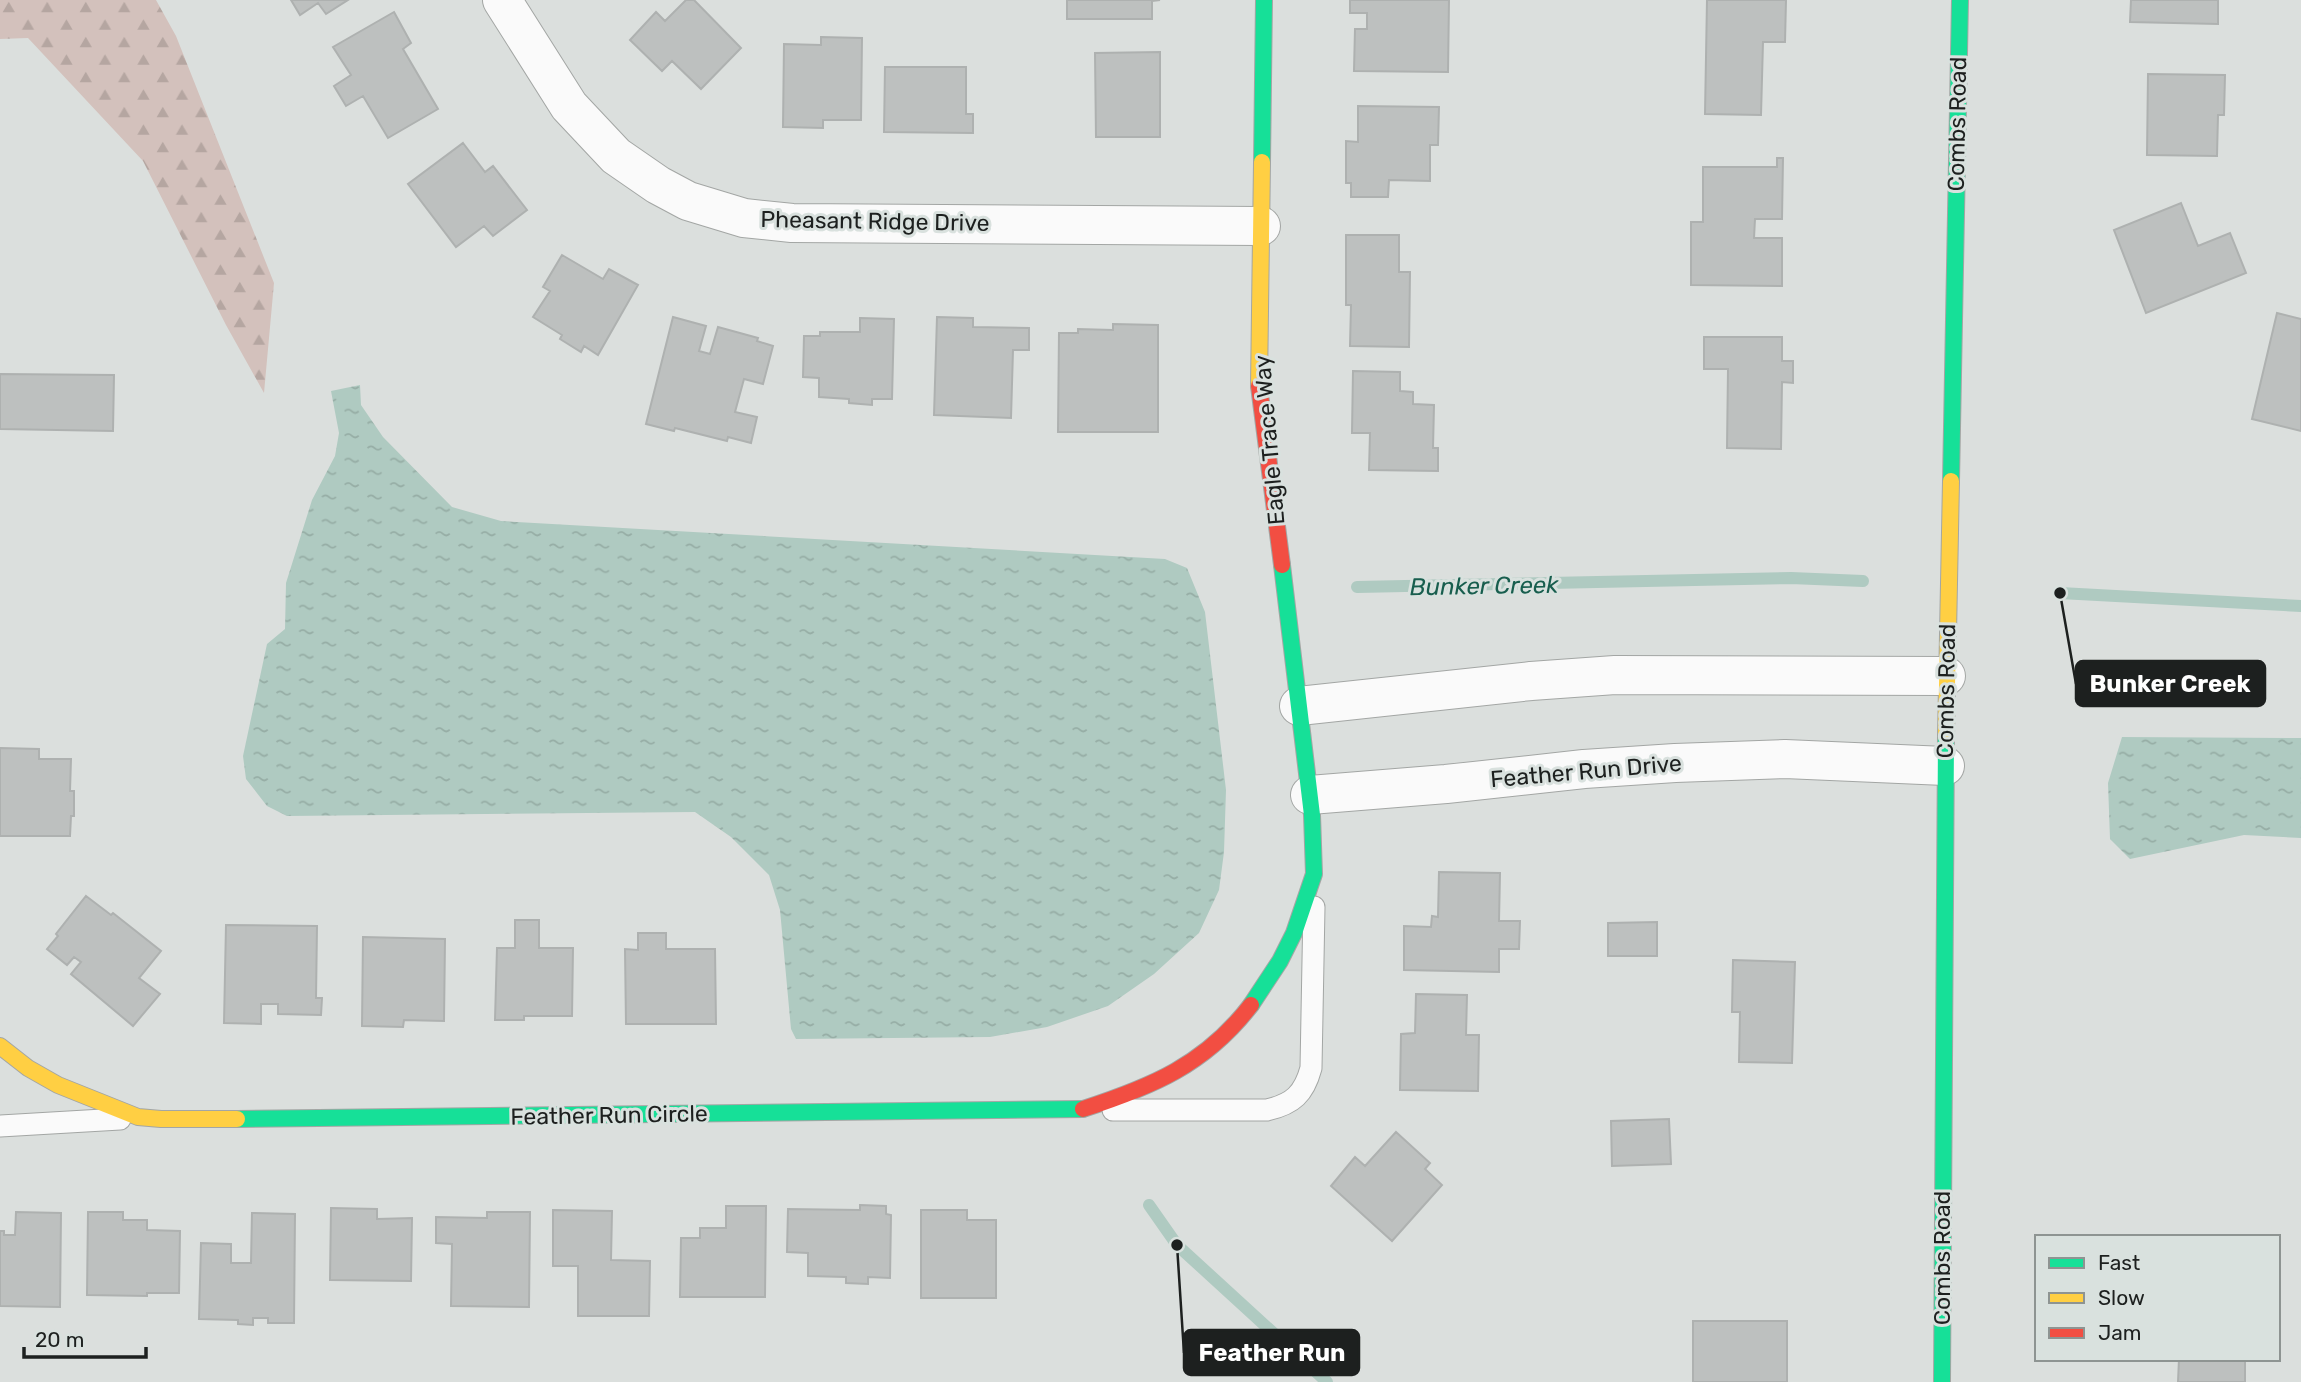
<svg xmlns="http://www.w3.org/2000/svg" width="2301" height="1382" font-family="Rubik,sans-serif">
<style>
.forest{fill:url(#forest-firs)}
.water{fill:url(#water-ripples)}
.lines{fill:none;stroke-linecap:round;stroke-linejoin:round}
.stream{stroke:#afcac1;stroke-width:12}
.building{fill:#bdc0bf;stroke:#aeb1b0;stroke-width:2}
.lane-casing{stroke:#a3a6a4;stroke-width:23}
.street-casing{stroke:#a3a6a4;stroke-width:40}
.fast-casing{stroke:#a3a6a4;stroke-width:18}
.slow-casing{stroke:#a3a6a4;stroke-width:18}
.jam-casing{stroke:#a3a6a4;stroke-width:18}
.lane{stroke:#fafafa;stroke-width:21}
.street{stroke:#fafafa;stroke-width:38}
.fast{stroke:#16e098;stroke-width:16}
.slow{stroke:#ffcf43;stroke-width:16}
.jam{stroke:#f24e42;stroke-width:16}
.labels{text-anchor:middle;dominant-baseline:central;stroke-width:6;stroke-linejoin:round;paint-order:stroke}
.street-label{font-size:23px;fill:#1d201f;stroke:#d9e1de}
.water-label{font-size:24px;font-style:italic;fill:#185e4e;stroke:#d9e1de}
.leader{fill:none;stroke:#1d201f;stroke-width:2.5}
.callout-dot{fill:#1d201f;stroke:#d9e1de;stroke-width:2.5}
.callout{fill:#1d201f;stroke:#1d201f;stroke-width:2.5}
.callout-label{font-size:24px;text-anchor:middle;font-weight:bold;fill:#fff}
</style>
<defs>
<pattern id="forest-firs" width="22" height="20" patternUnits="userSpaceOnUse" patternTransform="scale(1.75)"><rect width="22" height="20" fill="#d3c1bc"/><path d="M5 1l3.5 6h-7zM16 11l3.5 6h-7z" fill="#b5a6a1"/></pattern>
<pattern id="water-ripples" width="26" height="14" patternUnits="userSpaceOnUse" patternTransform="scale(1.75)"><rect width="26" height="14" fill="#afcac1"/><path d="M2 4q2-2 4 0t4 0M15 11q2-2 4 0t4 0" fill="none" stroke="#96ada5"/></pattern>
</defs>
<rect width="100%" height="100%" fill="#dbdfdd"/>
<!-- forest -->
<path class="forest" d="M0,0H156L176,36L274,283L264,393L226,325L143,161L28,38L0,39Z"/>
<!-- water -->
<path class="water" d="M360,385L361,405L383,437L452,507L501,521L1165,559L1187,568L1205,612L1226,790L1224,852L1219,890L1199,933L1154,974L1108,1006L1047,1027L990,1037L796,1039L791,1029L780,910L769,875L731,837L695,812L287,816L267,806L246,779L243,756L267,644L285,629L286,583L312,500L335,456L339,433L331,391Z
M2122,737L2301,738V838L2244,835L2130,859L2110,839L2108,783Z"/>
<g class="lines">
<!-- stream -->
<path class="stream" d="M1357,587L1791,578L1863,581
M2060,593L2301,606
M1149,1205L1177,1245L1327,1382"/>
</g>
<!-- building -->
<path class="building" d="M291,0H348L326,14L318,3L300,15Z
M686,0H694L741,48L701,89L672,61L662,71L630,40L656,12L665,21Z
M1067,0H1160L1152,1V19H1067Z
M1350,0H1449L1448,72L1354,71L1355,29H1367V13H1350Z
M1707,0H1786L1785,42H1763L1761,115L1705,114Z
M2131,0H2218V24L2130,22Z
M394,12L411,43L403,49L438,109L388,138L363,96L346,106L334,86L351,75L333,47Z
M821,37L862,38L861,120H823V128L783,127L784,44L821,45Z
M1160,52V137H1096L1095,53Z
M885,67H966V114H973V133L884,132Z
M2148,74L2225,75L2224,115H2218L2217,156L2147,155Z
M1358,106L1439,107L1438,145H1430V181L1389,180L1388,197H1351V183H1346V141L1358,142Z
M463,143L485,172L493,166L527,210L493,236L484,226L456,247L408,184Z
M1777,158H1783L1782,219H1755L1754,238H1782V286L1691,285V222H1703V167H1777Z
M2181,203L2198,246L2230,233L2246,273L2146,313L2114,230Z
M1346,235H1399V272H1410L1409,347L1350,346L1351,305H1346Z
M562,255L603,279L609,269L638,285L598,355L584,346L581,352L560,339L562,335L533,317L550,291L543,287Z
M2277,313L2301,319V431L2252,419Z
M673,317L706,326L699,351L710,354L718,327L758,338L757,341L773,346L763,384L744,379L735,412L757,417L751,443L728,437L727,441L675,428L674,431L646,424Z
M937,317L973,318V327L1029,328V350H1013L1011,418L934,415Z
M860,318L894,319L892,399H872V405L849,403V399L819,397V378L803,377L804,336H820V332H860Z
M1113,324L1158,325V432H1058L1059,333H1078V329L1113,330Z
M1704,337H1782V361H1793V383L1782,382L1781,449L1727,448L1728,369H1704Z
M1353,371L1400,372V391L1413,392V404L1434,405L1433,448H1438V471L1369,470L1370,433H1352Z
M0,374L114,375L113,431L0,429Z
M0,748L39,749V759H71L70,791H74V816H71L70,836H0Z
M1439,872L1500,873L1499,921H1520L1519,949H1499V972L1404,970V926L1431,927L1432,916L1438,917Z
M86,896L111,915L113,913L161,951L139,978L160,994L133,1026L71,974L81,962L74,957L67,965L47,949L58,936L56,934Z
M515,920H539V948H573L572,1016H524V1020H495L497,948H515Z
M1657,922V956H1608V923Z
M226,925L317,926L316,998H322L321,1015L278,1014V1004H261V1024L224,1023Z
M638,933H666V949H715L716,1024H626L625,949L638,950Z
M363,937L445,939L444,1021L404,1020L403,1027L362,1026Z
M1733,960L1795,962L1792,1063L1739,1062L1740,1012H1732Z
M1416,994L1467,995L1466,1035H1479L1478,1091L1400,1090L1401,1034L1415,1033Z
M1669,1119L1671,1164L1612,1166L1611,1121Z
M1396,1132L1430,1163L1425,1169L1442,1185L1392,1241L1331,1186L1355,1157L1365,1166Z
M860,1205L886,1206V1214L891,1215L890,1278L868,1277V1284L846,1283V1277L808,1276V1253L787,1252L788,1209L860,1210Z
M726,1206H766L765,1297H680L681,1238H700V1228H726Z
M331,1208L377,1209V1219L412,1218L411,1281L330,1280Z
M553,1210L612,1211L611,1260L650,1261L649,1316H578V1266H553Z
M921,1210H967V1220H996V1298H921Z
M16,1212L61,1213L60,1307L0,1306V1231H4V1235H15Z
M88,1212H123V1220H147V1230L180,1231L179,1293H147V1296L87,1295Z
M487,1212H530L529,1307L451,1306L452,1244L436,1243V1217L487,1218Z
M252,1213L295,1214L294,1323H268V1318H253V1325L238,1324V1320L199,1319L201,1243L231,1244V1263H251Z
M1693,1321H1787V1382H1693Z
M2179,1359H2245V1382H2178Z"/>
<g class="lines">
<!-- lane casing -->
<g class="lane-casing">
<path id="lane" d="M1113,1110H1267C1293,1104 1304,1094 1311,1068L1314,907
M0,1126L120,1119"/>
</g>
<!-- street casing -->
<g class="street-casing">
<path id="street" d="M502,0L569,106L616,156L658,185L688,201L744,218L792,223L1261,226
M1299,706L1531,681L1615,675L1946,676
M1310,795L1446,784L1584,769L1675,763L1785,759L1945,766"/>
</g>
<!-- fast casing -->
<g class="fast-casing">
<path id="fast" d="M1262,162L1264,0
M1951,481L1960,0
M1251,1005L1280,961L1294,933L1314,874L1312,815L1282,565
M237,1119L1083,1109
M1942,1382L1946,736"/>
</g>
<!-- slow casing -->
<g class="slow-casing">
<path id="slow" d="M1259,386L1262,162
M1946,736L1951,481
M0,1046L28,1068L58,1085L138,1117L161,1119H237"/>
</g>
<!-- jam casing -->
<g class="jam-casing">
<path id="jam" d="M1259,386L1282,565
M1083,1109C1151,1087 1205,1065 1251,1005"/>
</g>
<!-- lane -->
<use href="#lane" class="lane"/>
<!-- street -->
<use href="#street" class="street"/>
<!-- fast -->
<use href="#fast" class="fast"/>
<!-- slow -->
<use href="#slow" class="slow"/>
<!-- jam -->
<use href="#jam" class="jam"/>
</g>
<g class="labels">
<!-- street labels -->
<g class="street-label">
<text transform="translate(1957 124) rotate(-89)">Combs Road</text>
<text transform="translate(875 221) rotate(1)">Pheasant Ridge Drive</text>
<text transform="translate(1269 440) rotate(-95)">Eagle Trace Way</text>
<text transform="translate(1946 691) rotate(-89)">Combs Road</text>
<text transform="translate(1586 771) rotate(-5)">Feather Run Drive</text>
<text transform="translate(609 1115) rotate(-1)">Feather Run Circle</text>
<text transform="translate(1942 1258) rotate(-90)">Combs Road</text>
</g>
<!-- water labels -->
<g class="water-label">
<text transform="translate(1484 586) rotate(-1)">Bunker Creek</text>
</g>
</g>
<!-- callouts -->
<path class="leader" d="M2060 593L2076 684M1177 1245L1184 1353"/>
<g class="callout-dot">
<circle cx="2060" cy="593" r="7"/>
<circle cx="1177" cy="1245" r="7"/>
</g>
<g class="callout">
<rect x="2076" y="661" width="189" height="45" rx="7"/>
<rect x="1184" y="1330" width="175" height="45" rx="7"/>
</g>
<g class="callout-label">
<text x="2170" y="692">Bunker Creek</text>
<text x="1272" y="1361">Feather Run</text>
</g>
<!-- legend -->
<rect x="2035" y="1235" width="245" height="126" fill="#d9e1de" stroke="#8e9492" stroke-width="2"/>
<rect x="2049" y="1258" width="35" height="10" fill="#16e098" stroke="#8e9492" stroke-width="2"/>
<text x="2098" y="1270" font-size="21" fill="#1d201f">Fast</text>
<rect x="2049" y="1293" width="35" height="10" fill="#ffcf43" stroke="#8e9492" stroke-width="2"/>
<text x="2098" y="1305" font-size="21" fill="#1d201f">Slow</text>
<rect x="2049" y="1328" width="35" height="10" fill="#f24e42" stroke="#8e9492" stroke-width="2"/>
<text x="2098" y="1340" font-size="21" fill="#1d201f">Jam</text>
<!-- scale -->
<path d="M24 1347v10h122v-10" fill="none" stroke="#1d201f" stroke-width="3.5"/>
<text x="35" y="1347" font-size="21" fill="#1d201f" stroke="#d9e1de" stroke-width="5" paint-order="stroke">20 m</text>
</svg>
